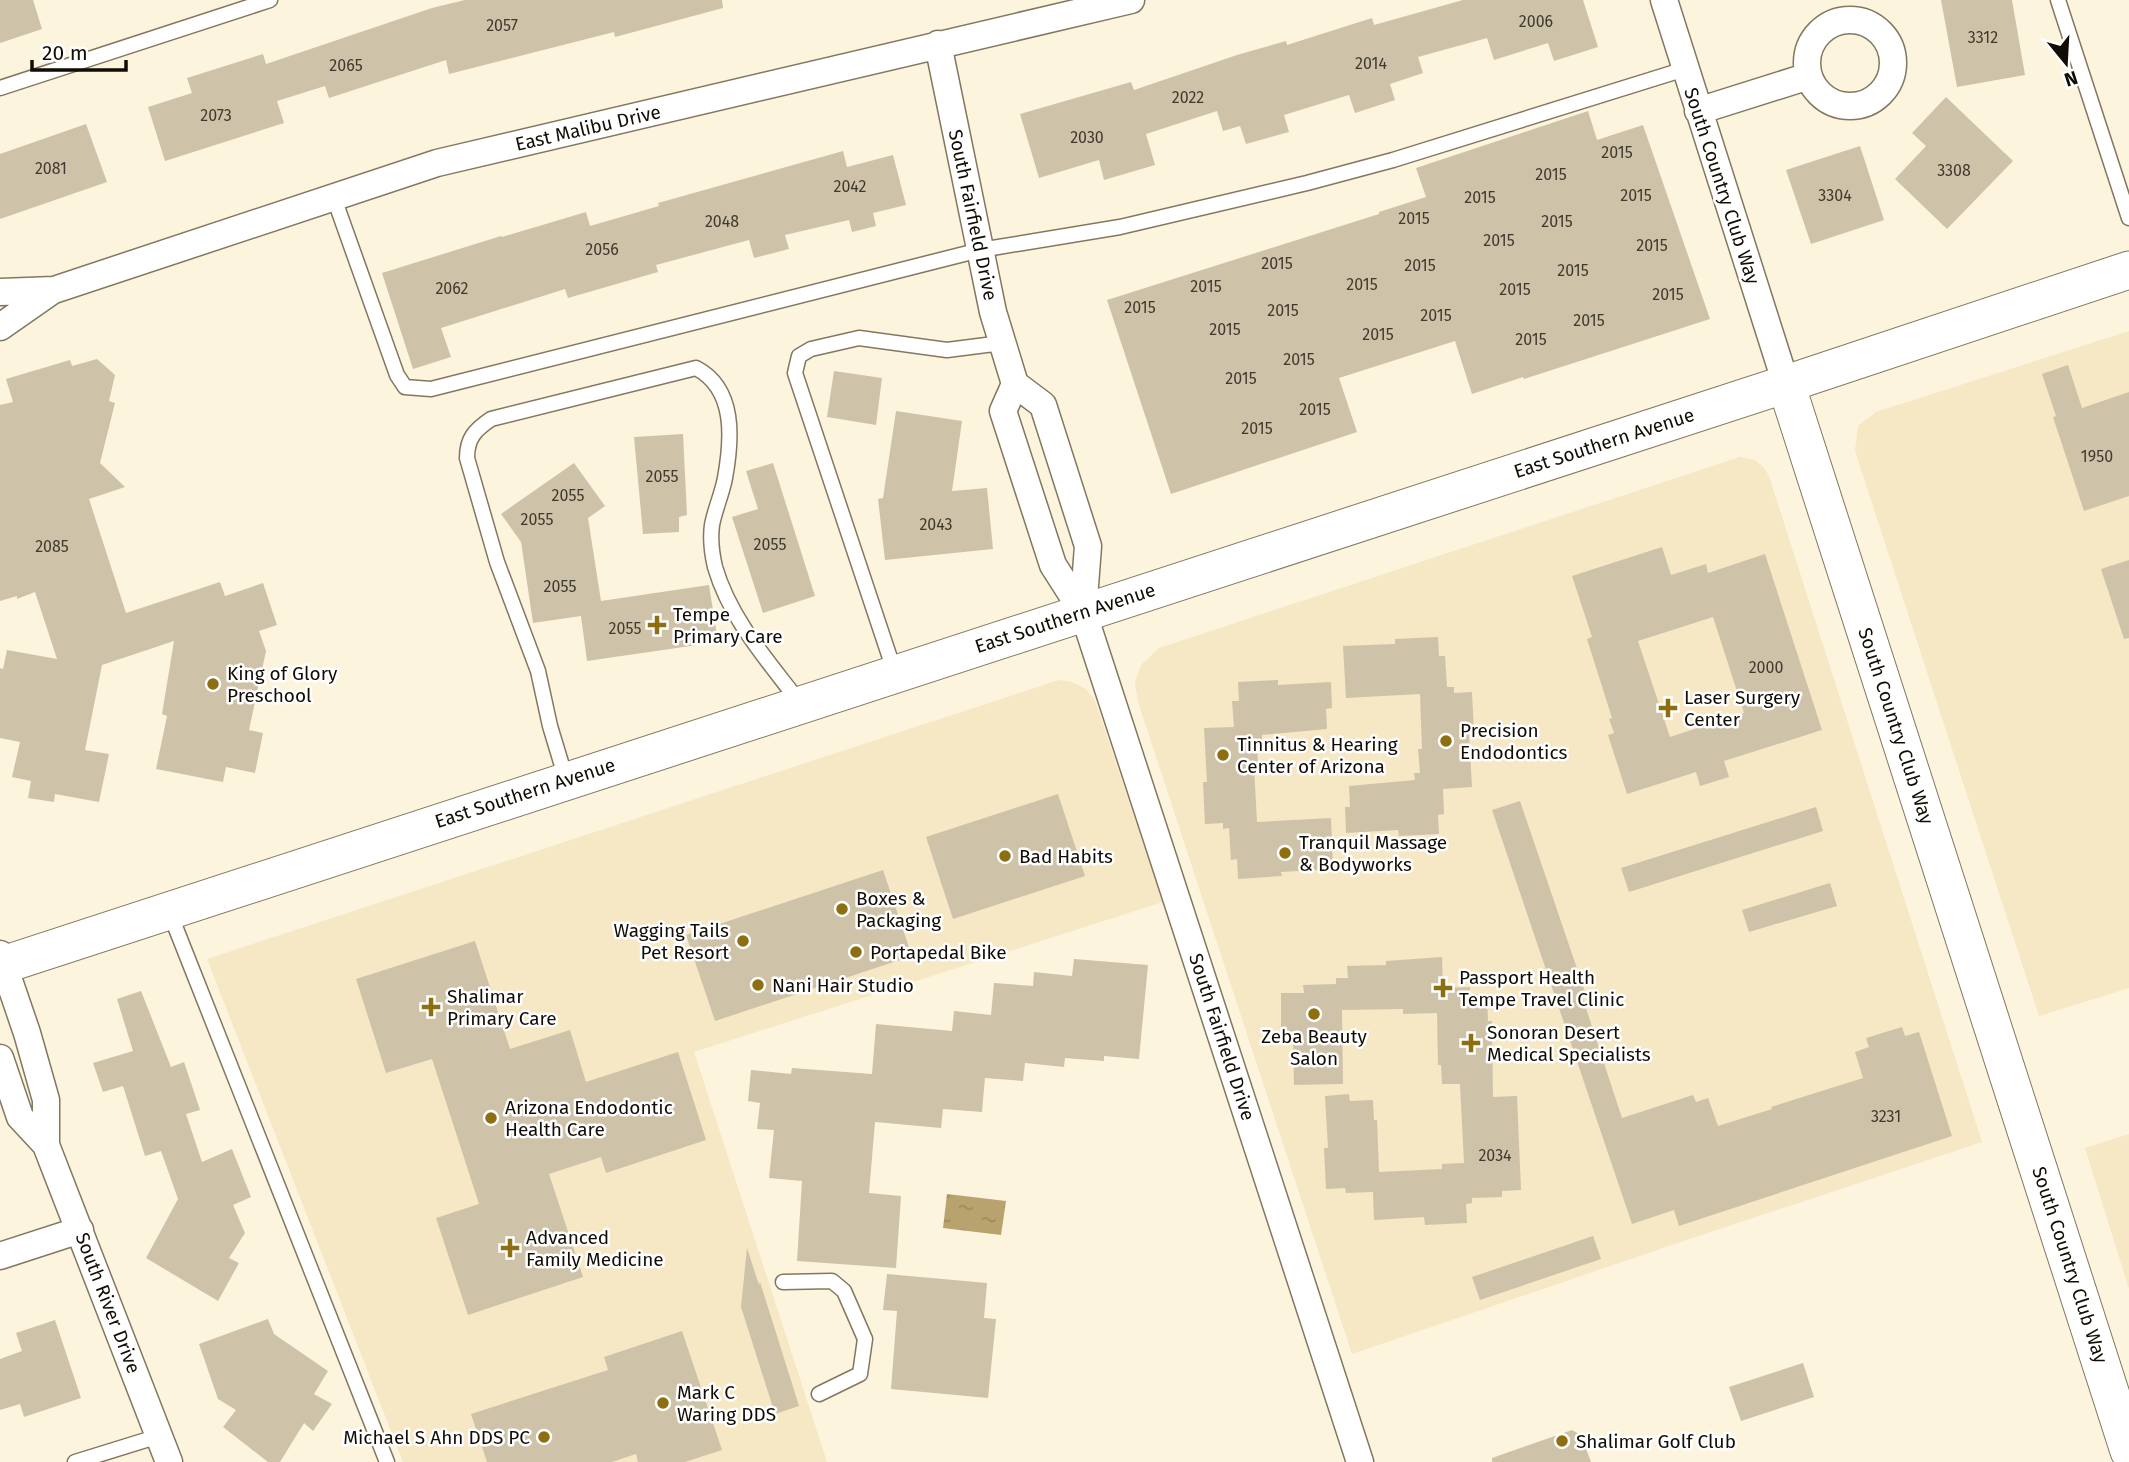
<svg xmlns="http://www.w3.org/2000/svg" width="2129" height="1462" font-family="'Fira Sans',sans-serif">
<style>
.built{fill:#f6e7c5}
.water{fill:url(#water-ripples)}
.building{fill:#cec3a9;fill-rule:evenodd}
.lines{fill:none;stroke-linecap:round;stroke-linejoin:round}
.lane-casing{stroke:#82785f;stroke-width:17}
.street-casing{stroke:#82785f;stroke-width:29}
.secondary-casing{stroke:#82785f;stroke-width:39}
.lane{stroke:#fff;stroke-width:14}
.street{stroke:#fff;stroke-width:26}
.secondary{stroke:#fff;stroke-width:37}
.poi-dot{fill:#8d6e10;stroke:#fff;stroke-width:2.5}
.labels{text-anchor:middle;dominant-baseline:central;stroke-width:5;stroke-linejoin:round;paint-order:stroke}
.number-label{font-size:16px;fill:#403a2e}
.street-label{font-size:19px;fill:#110d05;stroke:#fff}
.poi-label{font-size:19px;fill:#110d05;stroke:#fff;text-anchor:start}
</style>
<defs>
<pattern id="water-ripples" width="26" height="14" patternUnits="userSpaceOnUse" patternTransform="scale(1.75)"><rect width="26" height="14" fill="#b8a36f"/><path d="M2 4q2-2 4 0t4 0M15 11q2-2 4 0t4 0" fill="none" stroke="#9d8b5f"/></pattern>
</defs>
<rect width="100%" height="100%" fill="#fdf4de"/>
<!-- built -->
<path class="built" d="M2129,331V988L2039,1016L1855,451L1858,426L1876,412Z
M1740,457L1755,460L1764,468L1769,476L1982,1142L1669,1246L1352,1354L1138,702L1135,682L1141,665L1159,648Z
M1059,680L1072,682L1086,689L1095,701L1163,902L694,1052L827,1462H403L207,959Z
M2129,1134V1289L2085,1148Z"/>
<!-- water -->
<path class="water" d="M947,1194L1006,1201L1001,1235L943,1228Z"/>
<!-- building -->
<path class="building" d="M0,0H33L42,29L0,43Z
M465,0H722L723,8L615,37L614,32L449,74L446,60L329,98L325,86L277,101L284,123L165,161L148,107L192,93L187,78L263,54L266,64L432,8Z
M1463,0H1583L1598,47L1554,61L1548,43L1494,60L1487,38L1418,57L1423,73L1390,84L1395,100L1355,113L1349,95L1284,115L1289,132L1246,144L1240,126L1223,131L1217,111L1146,134L1155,165L1104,180L1099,160L1039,178L1020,114L1131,82L1134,90L1237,55L1286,41L1287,45L1372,18L1374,25Z
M1941,0H2012L2025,75L1957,87Z
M1946,97L2013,161L1947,229L1895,179L1926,146L1912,133Z
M1588,111L1597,140L1643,125L1710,319L1524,379L1523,377L1472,394L1455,341L1339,378L1357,432L1171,494L1107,300L1379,214V212L1426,197L1416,168Z
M86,124L107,182L0,219V154Z
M1860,146L1884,220L1811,244L1786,170Z
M843,151L847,167L893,155L906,205L873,213L876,226L852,232L849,220L785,235L789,249L754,258L749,240L656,265L658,272L568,298L565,289L441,328L451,357L413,369L382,273L501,236L502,237L586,212L590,226L659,206L658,203Z
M97,359L115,375L109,401L115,403L100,463L125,487L89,499L126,613L220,582L225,596L263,583L277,625L259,631L266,651L249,730L263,733L255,773L226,767L223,782L156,769L167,716L162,714L174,641L102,665L85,750L109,754L99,802L55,794L54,802L28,798L31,781L12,777L20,742L0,738V668L3,669L7,650L57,659L35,592L17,599V596L0,601V405L13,402L6,379L70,360L72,366Z
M2068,365L2082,408L2129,392V496L2084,511L2053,417L2056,416L2042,374Z
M834,371L882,378L876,425L827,417Z
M896,411L962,421L952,491L987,488L993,549L885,560L878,499L883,498Z
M683,434L687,515L679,517V532L643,534L634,437Z
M574,463L605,506L588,518L601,601L709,585L718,642L587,661L581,616L533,623L521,542L501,514Z
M773,463L815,596L763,613L732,517L758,509L746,471Z
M1662,547L1671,575L1706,564L1708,573L1765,554L1822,730L1724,761L1729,777L1700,786L1696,772L1627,794L1608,735L1614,733L1609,719L1612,718L1587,639L1592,637L1572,576ZM1713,617L1744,713L1670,737L1638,641Z
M2129,560V638L2124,639L2101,569Z
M1438,637L1439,656H1445L1447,687H1454V693L1472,692L1474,734H1469L1472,787L1443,789L1444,814L1438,815L1439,834L1399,836L1398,830L1346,833L1345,807H1350L1349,786L1415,780L1414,773H1420L1418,749H1422L1420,694L1346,698L1343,646L1395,644V639Z
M1278,680V685L1331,682L1332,708L1326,709L1327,729L1262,735V742H1257L1258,767H1254L1257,822L1331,818L1333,869L1281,872L1282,876L1238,879L1237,859L1231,860L1229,828L1223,829V823L1205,824L1203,782H1207L1204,728L1234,727L1232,701H1239L1238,682Z
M1058,794L1085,876L953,919L926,837Z
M1520,801L1586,995L1582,996L1622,1118L1693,1095L1696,1102L1708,1098L1718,1126L1772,1109L1771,1107L1863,1078L1855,1052L1869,1047L1866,1038L1902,1027L1905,1036L1919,1032L1952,1136L1679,1226L1674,1210L1632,1224L1492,810Z
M1816,807L1823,831L1629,892L1621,868Z
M883,870L912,956L715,1021L686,935Z
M1830,883L1837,906L1749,932L1742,910Z
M475,941L510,1049L570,1030L586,1082L678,1052L706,1140L606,1173L601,1157L549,1174L583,1277L468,1315L436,1218L479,1204L432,1059L386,1073L356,979Z
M1442,957L1443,988L1470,987V994H1487L1488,1021H1492L1493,1097L1517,1096L1521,1190L1502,1191V1197L1472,1198V1203L1466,1204L1467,1223L1425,1225L1424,1217L1374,1220L1373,1192L1346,1193L1345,1188L1326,1189L1324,1148H1328L1325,1096L1349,1094L1350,1101L1373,1100L1374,1120H1377L1379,1172L1442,1169V1164L1464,1163L1460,1084H1442L1441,1065H1438L1437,1013L1403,1014V1009L1342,1010L1343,1084L1294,1085L1293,1035H1281V993H1304L1303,985L1336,984V978H1348L1347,966L1386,965V961Z
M1074,959L1148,965L1139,1059L1104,1056V1061L1065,1058L1064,1067L1025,1063L1023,1081L985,1078L982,1112L943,1109L941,1128L875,1122L869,1193L901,1196L896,1268L797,1261L802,1181L769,1178L774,1130L757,1129L760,1103L748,1101L751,1070L791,1074L792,1068L872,1074L876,1024L952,1031L954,1011L991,1015L994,983L1033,986L1034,972L1072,976Z
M141,991L171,1067L184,1062L200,1110L186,1114L202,1162L232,1149L251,1197L233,1205L245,1233L229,1258L239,1263L218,1301L146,1258L178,1199L161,1151L145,1156L123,1086L103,1092L93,1063L133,1051L117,999Z
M1593,1236L1601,1259L1480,1300L1472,1277Z
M747,1248L759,1285L760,1282L799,1406L775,1414L741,1307Z
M887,1274L987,1283L984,1318L996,1319L988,1398L891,1389L897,1311L883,1310Z
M268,1319L274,1334L328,1371L314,1394L332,1404L313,1431L304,1423L280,1462H268L223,1427L236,1410L218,1399L199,1344Z
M55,1320L81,1398L24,1417L20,1404L0,1410V1359L22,1351L16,1333Z
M682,1331L722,1450L685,1462H638L636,1454L612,1462H487L471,1414L608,1370L604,1357Z
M1803,1363L1814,1397L1741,1421L1729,1387Z
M1572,1430L1581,1435L1591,1462H1492V1458Z"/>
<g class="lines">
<!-- lane casing -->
<g class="lane-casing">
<path id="lane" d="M2058,0L2129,218
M0,88L270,0
M334,198L397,375L405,387L431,389L980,250L1120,227L1307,183L1393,160L1685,69
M895,673L795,373L799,356L811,349L859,338L947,350L1002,343
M566,779L550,726L538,671L497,562L467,458C467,438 475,430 491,419L696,368C736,389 732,439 725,478C722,494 715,509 712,525C710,539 712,554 715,567C730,619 768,661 800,703
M169,911L387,1462
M783,1282L832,1281L844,1291L865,1339L860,1374L819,1394
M75,1462L159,1436"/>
</g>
<!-- street casing -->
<g class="street-casing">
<path id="street" d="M1664,0L1786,384
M1807 63a43 43 0 1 1 86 0a43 43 0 1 1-86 0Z
M938,44L993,312L1015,384L1043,405L1088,546L1083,612
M1698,111L1809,76
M0,292L54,290L437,163L1131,0
M0,327L53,290
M1015,384L1003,411L1053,565L1083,612L1360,1462
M0,954L27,1033L46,1100V1145
M0,1058L20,1117L46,1145L169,1462
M0,1256L80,1230"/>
</g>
<!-- secondary casing -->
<g class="secondary-casing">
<path id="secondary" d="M1786,384L2129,1451
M0,966L1786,384L2129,270"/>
</g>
<!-- lane -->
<use href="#lane" class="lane"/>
<!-- street -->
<use href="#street" class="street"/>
<!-- secondary -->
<use href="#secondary" class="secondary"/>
</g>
<!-- markers -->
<g class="poi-dot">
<path d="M653.5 614.5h7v7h7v7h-7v7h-7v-7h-7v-7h7z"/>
<circle cx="213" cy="684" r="7"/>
<path d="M1664.5 697.5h7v7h7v7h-7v7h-7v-7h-7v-7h7z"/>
<circle cx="1446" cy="741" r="7"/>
<circle cx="1223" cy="755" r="7"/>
<circle cx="1285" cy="853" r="7"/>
<circle cx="1005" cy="856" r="7"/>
<circle cx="842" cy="909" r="7"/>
<circle cx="743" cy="941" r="7"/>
<circle cx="856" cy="952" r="7"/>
<circle cx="758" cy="985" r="7"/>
<path d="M1439.5 977.5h7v7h7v7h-7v7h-7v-7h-7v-7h7z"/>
<path d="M427.5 996.5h7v7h7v7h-7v7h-7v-7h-7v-7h7z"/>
<circle cx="1314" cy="1014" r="7"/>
<path d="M1467.5 1032.5h7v7h7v7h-7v7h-7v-7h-7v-7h7z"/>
<circle cx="491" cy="1118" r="7"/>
<path d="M506.5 1237.5h7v7h7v7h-7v7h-7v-7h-7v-7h7z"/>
<circle cx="663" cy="1403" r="7"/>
<circle cx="544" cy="1437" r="7"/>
<circle cx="1562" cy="1441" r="7"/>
</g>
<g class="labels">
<!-- number labels -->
<g class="number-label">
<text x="1536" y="21">2006</text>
<text x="502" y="25">2057</text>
<text x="1983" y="37">3312</text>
<text x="1371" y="63">2014</text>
<text x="346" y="65">2065</text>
<text x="1188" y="97">2022</text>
<text x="216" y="115">2073</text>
<text x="1087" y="137">2030</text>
<text x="1617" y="152">2015</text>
<text x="51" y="168">2081</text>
<text x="1954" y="170">3308</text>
<text x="1551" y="174">2015</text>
<text x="850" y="186">2042</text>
<text x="1636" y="195">2015</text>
<text x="1835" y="195">3304</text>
<text x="1480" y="197">2015</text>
<text x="1414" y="218">2015</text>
<text x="722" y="221">2048</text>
<text x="1557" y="221">2015</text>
<text x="1499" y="240">2015</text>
<text x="1652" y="245">2015</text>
<text x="602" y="249">2056</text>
<text x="1277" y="263">2015</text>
<text x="1420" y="265">2015</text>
<text x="1573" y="270">2015</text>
<text x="1362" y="284">2015</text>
<text x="1206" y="286">2015</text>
<text x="452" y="288">2062</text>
<text x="1515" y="289">2015</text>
<text x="1668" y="294">2015</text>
<text x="1140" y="307">2015</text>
<text x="1283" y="310">2015</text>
<text x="1436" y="315">2015</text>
<text x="1589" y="320">2015</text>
<text x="1225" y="329">2015</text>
<text x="1378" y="334">2015</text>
<text x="1531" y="339">2015</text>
<text x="1299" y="359">2015</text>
<text x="1241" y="378">2015</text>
<text x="1315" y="409">2015</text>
<text x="1257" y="428">2015</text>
<text x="2097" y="456">1950</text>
<text x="662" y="476">2055</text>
<text x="568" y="495">2055</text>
<text x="537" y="519">2055</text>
<text x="936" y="524">2043</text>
<text x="770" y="544">2055</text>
<text x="52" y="546">2085</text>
<text x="560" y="586">2055</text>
<text x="625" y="628">2055</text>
<text x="1766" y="667">2000</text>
<text x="1886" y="1116">3231</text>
<text x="1495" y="1155">2034</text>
</g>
<!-- street labels -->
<g class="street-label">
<text transform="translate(588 128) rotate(-13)">East Malibu Drive</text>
<text transform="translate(1722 186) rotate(72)">South Country Club Way</text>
<text transform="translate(973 215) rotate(78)">South Fairfield Drive</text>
<text transform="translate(1604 443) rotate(-18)">East Southern Avenue</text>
<text transform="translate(1065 618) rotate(-18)">East Southern Avenue</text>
<text transform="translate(1896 726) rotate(72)">South Country Club Way</text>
<text transform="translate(525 793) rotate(-18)">East Southern Avenue</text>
<text transform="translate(1222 1037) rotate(72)">South Fairfield Drive</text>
<text transform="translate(2070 1265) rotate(72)">South Country Club Way</text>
<text transform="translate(108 1303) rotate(69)">South River Drive</text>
</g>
<!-- poi labels -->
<g class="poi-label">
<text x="673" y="614">Tempe<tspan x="673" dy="22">Primary Care</tspan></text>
<text x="227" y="673">King of Glory<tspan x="227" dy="22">Preschool</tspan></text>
<text x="1684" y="697">Laser Surgery<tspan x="1684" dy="22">Center</tspan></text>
<text x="1460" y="730">Precision<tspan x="1460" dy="22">Endodontics</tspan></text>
<text x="1237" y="744">Tinnitus &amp; Hearing<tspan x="1237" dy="22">Center of Arizona</tspan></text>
<text x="1299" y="842">Tranquil Massage<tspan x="1299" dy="22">&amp; Bodyworks</tspan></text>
<text x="1019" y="856">Bad Habits</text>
<text x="856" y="898">Boxes &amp;<tspan x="856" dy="22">Packaging</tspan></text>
<text x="729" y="930" text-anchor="end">Wagging Tails<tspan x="729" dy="22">Pet Resort</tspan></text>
<text x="870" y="952">Portapedal Bike</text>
<text x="1459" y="977">Passport Health<tspan x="1459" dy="22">Tempe Travel Clinic</tspan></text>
<text x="772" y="985">Nani Hair Studio</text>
<text x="447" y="996">Shalimar<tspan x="447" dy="22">Primary Care</tspan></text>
<text x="1487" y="1032">Sonoran Desert<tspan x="1487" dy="22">Medical Specialists</tspan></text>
<text x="1314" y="1036" text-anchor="middle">Zeba Beauty<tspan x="1314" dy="22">Salon</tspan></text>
<text x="505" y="1107">Arizona Endodontic<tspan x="505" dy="22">Health Care</tspan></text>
<text x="526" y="1237">Advanced<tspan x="526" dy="22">Family Medicine</tspan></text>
<text x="677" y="1392">Mark C<tspan x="677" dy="22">Waring DDS</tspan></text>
<text x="530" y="1437" text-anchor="end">Michael S Ahn DDS PC</text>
<text x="1576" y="1441">Shalimar Golf Club</text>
</g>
</g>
<!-- north arrow -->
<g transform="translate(2066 63) rotate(162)" stroke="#ffffff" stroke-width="5" paint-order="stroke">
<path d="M0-5L12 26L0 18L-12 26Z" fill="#110d05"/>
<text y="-10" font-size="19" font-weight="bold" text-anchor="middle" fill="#110d05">N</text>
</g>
<!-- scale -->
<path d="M32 60v10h94v-10" fill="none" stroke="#110d05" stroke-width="3.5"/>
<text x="42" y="60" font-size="21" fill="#110d05" stroke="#ffffff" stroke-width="5" paint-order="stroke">20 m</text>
</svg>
